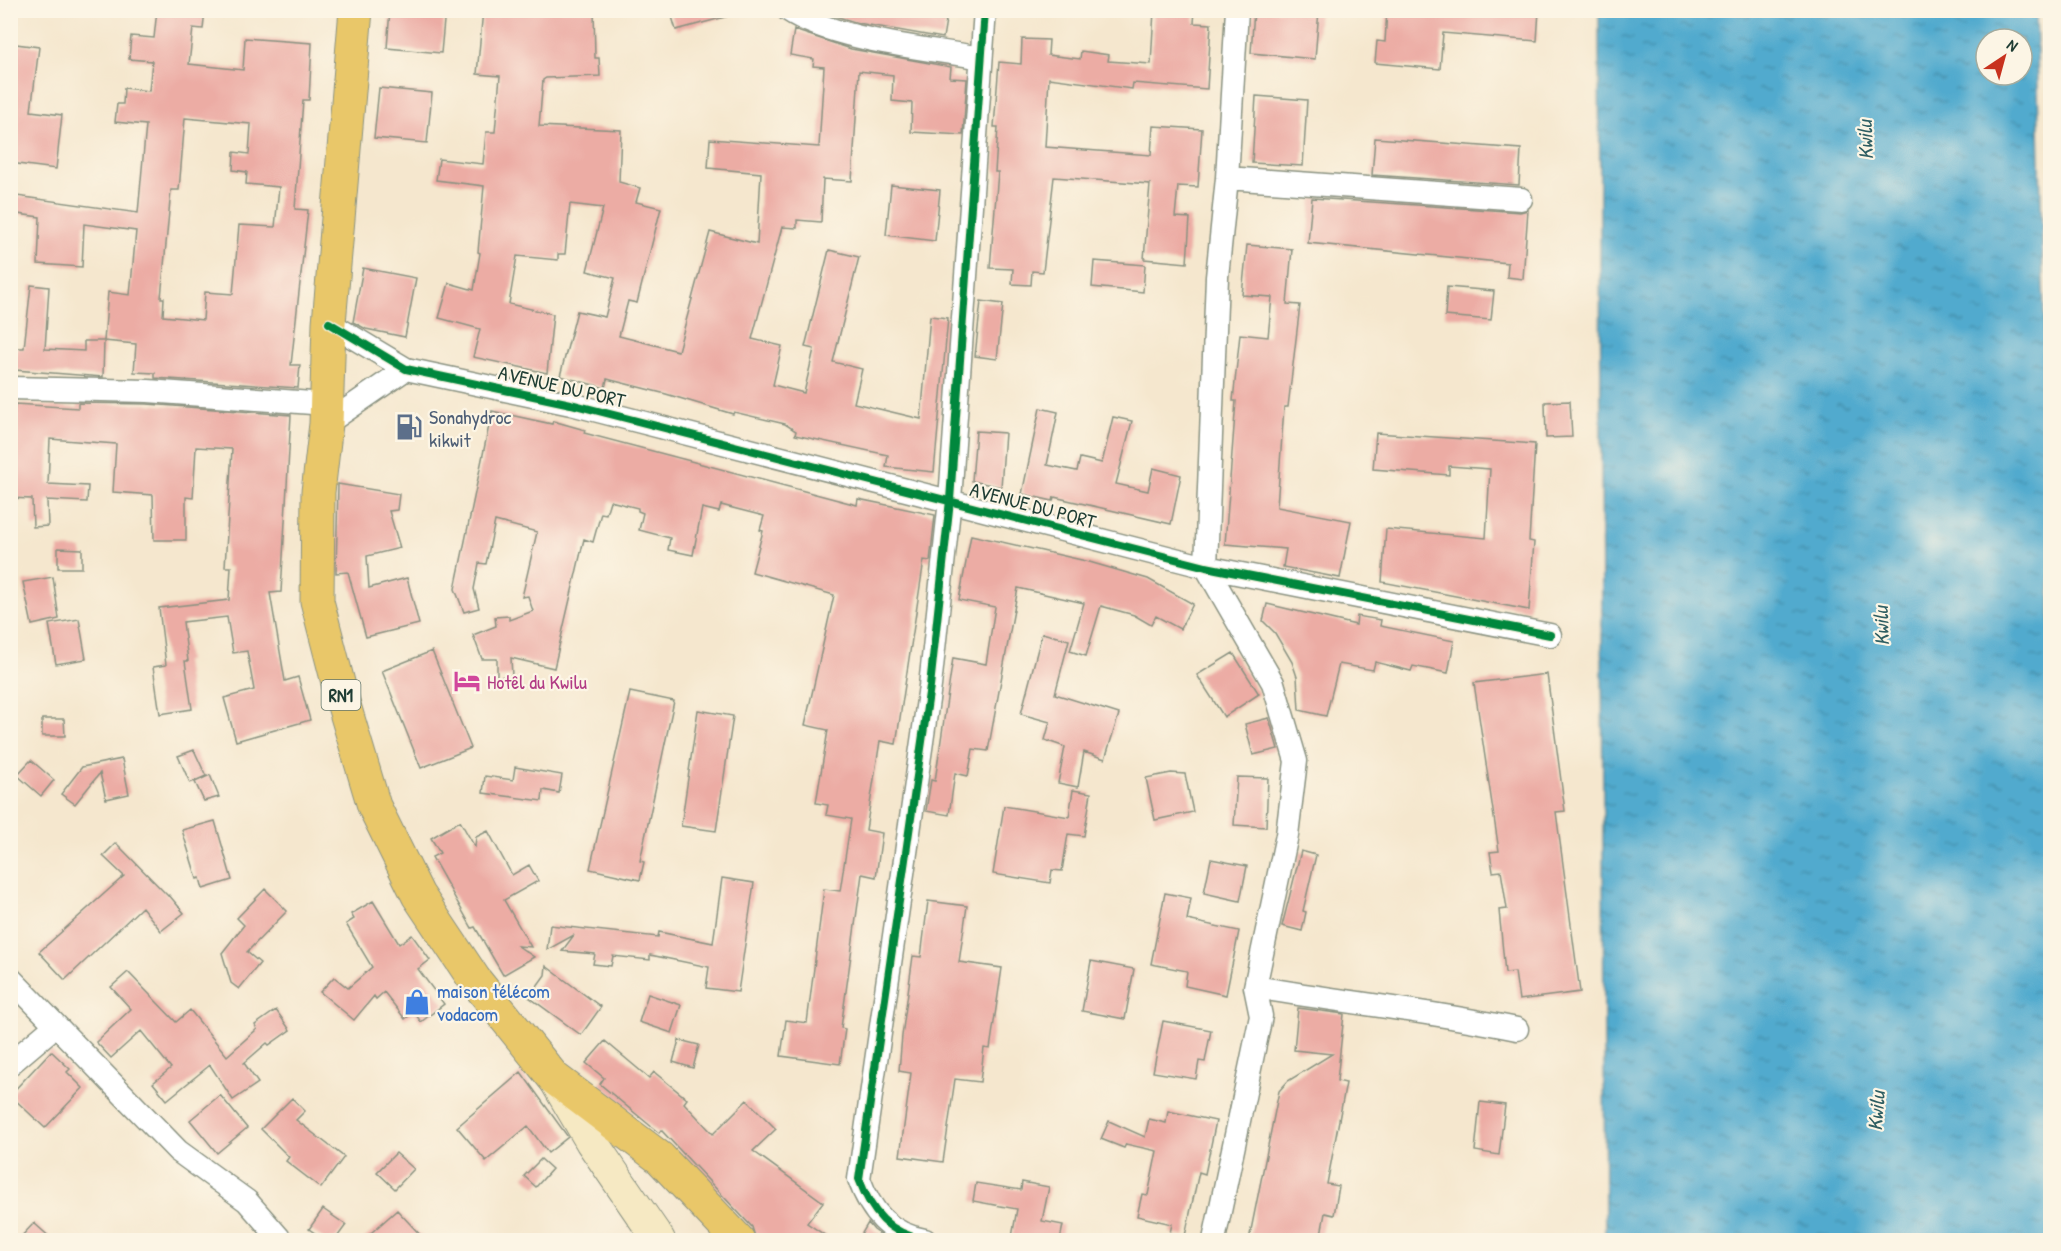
<svg xmlns="http://www.w3.org/2000/svg" width="2061" height="1251" font-family="'Patrick Hand',sans-serif">
<style>
.water{fill:url(#water-ripples);stroke:#387481;stroke-width:1.5;fill-rule:evenodd}
.building{fill:#ecaca4;fill-rule:evenodd}
.lines{fill:none;stroke-linecap:round;stroke-linejoin:round}
.minor-casing{stroke:#8a9281;stroke-width:25}
.secondary-casing{stroke:#8a9281;stroke-width:34}
.trunk-casing{stroke:#8a9281;stroke-width:35}
.minor{stroke:#fff;stroke-width:22}
.secondary{stroke:#f6e9c3;stroke-width:32}
.trunk{stroke:#e9c769;stroke-width:33}
.cycleway-casing{stroke:#fcf5e5;stroke-width:11}
.cycleway{stroke:#00873e;stroke-width:8}
.labels{text-anchor:middle;dominant-baseline:central;stroke-width:4.5;stroke-linejoin:round;paint-order:stroke}
.shield{fill:#fcf5e5;stroke:#617469;stroke-width:1.5}
.shield-label{font-size:18px;font-weight:bold;fill:#1f3d34}
.street-label{font-size:20px;fill:#1f3d34;stroke:#fcf5e5}
.service-label{font-size:20px;fill:#4e5e75;stroke:#fcf5e5;text-anchor:start}
.hotel-label{font-size:20px;fill:#b23c85;stroke:#fcf5e5;text-anchor:start}
.shop-label{font-size:20px;fill:#366cbe;stroke:#fcf5e5;text-anchor:start}
.water-label{font-size:21px;font-style:italic;fill:#2e5e62;stroke:#fcf5e5}
</style>
<defs>
<pattern id="water-ripples" width="26" height="14" patternUnits="userSpaceOnUse" patternTransform="scale(1.5)"><rect width="26" height="14" fill="#51aace"/><path d="M2 4q2-2 4 0t4 0M15 11q2-2 4 0t4 0" fill="none" stroke="#438ca8"/></pattern>
</defs>
<rect width="100%" height="100%" fill="#fcf5e5"/>
<filter id="ink" filterUnits="userSpaceOnUse"><feTurbulence type="fractalNoise" baseFrequency=".0167" numOctaves="2"/><feDisplacementMap in="SourceGraphic" scale="12" xChannelSelector="R" yChannelSelector="G"/><feConvolveMatrix kernelMatrix="1 2 1 2 8 2 1 2 1" color-interpolation-filters="sRGB"/></filter>
<filter id="wash" filterUnits="userSpaceOnUse"><feTurbulence type="fractalNoise" baseFrequency=".008" numOctaves="4" result="noise"/><feDisplacementMap in="SourceGraphic" scale="24" xChannelSelector="R" yChannelSelector="G"/><feGaussianBlur stdDeviation="1.35" result="paint"/><feColorMatrix in="noise" values="0 0 0 0 0 0 0 0 0 0 0 0 0 0 0 0 0 1.4 0 .05"/><feComposite in="paint" operator="in"/></filter>
<g filter="url(#wash)">
<rect width="100%" height="100%" fill="#f5e7ce"/>
<!-- water -->
<path class="water" d="M1599,11H2036L2045,354L2050,364V1240H1605ZM1986,39H2022V75H1986Z"/>
<g id="blocks">
<!-- building -->
<path class="building" d="M157,10H205L203,29L193,28L189,64L243,70L245,38L312,43L309,100H303L295,209L308,210L291,365H300L298,388L155,378V373L134,372L136,344L104,341L108,292L130,295L136,231L84,224L82,267L38,264L40,217L10,213V195L138,213L146,125L115,122L117,104H123L124,88L149,91L152,61L129,59L131,36L154,38ZM185,118L251,124L249,154L234,152L233,170L247,172L246,184L279,187L275,227L239,225L233,294L205,292L203,320L163,316L164,298H161L171,190H179Z
M390,10H445L441,53L387,48Z
M483,10H594L595,58H599L600,76L546,78L543,80L539,126L621,130L619,182L640,188L636,202L661,208L637,303L628,301L619,336L678,351L710,232L757,244L761,173L708,168L710,139L819,147L824,67L813,66L814,59L790,55L794,30L851,49L951,67L950,78L967,79L963,135L911,132L912,103L892,101L893,75L859,71L852,181L823,179L821,222L797,220V228L782,227L752,339L782,346L773,385L804,393L814,349L805,347L829,250L859,257L833,362L862,369L854,403L921,419L930,316L948,318L934,472L886,467L888,455L795,435L796,431L785,424L734,412L733,414L666,394L607,379L605,388L560,376L577,311L605,317L615,278L587,271L603,208L570,204L565,254H558V260L517,256L509,304L553,314L547,373L473,357L480,329L439,318L449,283L474,290L480,253L478,252L484,186L436,180L439,159L483,164L486,132H495L500,76L477,74Z
M670,10H729V16L676,30Z
M837,10H881L946,20L943,38L858,23L835,16Z
M1154,10H1195L1194,23L1211,24L1207,89L1133,83L1132,89L1049,78L1045,147L1151,155L1153,126L1202,129L1198,187L1178,186L1175,217L1190,218L1187,263L1144,259L1150,184L1054,177L1043,272L1032,271L1031,285L1012,284L1013,269L990,268L998,172H995L998,127H994L999,62L1021,64L1022,39L1049,40L1048,55L1080,59L1081,51L1109,55L1108,61L1151,64Z
M1254,10H1319L1315,59L1251,53Z
M1387,10H1539L1537,41L1443,33L1440,69L1375,63L1377,41L1385,42Z
M16,44L39,47L31,111L62,115L56,169L10,163L14,103H10V85Z
M379,88L432,93L427,143L374,138Z
M1256,96L1307,100L1303,166L1252,163Z
M1375,138L1521,149L1519,185L1372,175Z
M891,185L940,190L935,241L886,235Z
M1312,198L1520,212L1528,210L1523,279L1507,277L1508,263L1308,243Z
M1247,245L1292,249L1287,304L1300,305L1288,407H1284L1277,507L1351,521L1340,578L1283,567L1286,549L1225,544L1236,401H1233L1240,334L1268,337L1272,297L1242,295Z
M1094,261L1145,265L1143,292L1092,287Z
M363,268L416,278L405,337L366,329L353,322Z
M31,285L49,287L45,349L84,351V341H104L103,377L15,370L16,348H24Z
M1447,287L1494,291L1491,320L1445,316Z
M981,301L1003,304L997,359L975,356Z
M1570,401L1572,437L1546,438L1545,402Z
M78,403L147,404L291,415L281,592L270,593L285,681L298,677L310,720L236,741L224,698L254,690L247,651L233,653L227,617L183,622L188,661H185L192,709L160,714L153,667L166,665L159,608L229,600L231,567H225L232,449L196,447L193,498L186,497V540H154L153,495L113,492L116,444L50,439L48,484L88,486L87,502L47,500L48,526L33,527L32,499L10,498V442L15,404L78,408Z
M1040,408L1058,412L1047,465L1077,471L1080,458L1102,463L1113,417L1132,421L1116,484L1148,491L1153,468L1181,475L1171,524L1054,497L1053,501L1022,494Z
M492,411L552,424L553,421L585,430L584,433L857,505L858,499L935,515L930,561L924,560L896,744L880,741L866,830L882,833L876,877L862,874L841,1028L845,1029L840,1064L781,1056L786,1020L807,1023L824,889L840,891L851,819L826,815L828,805L816,803L828,730L805,725L834,595L752,572L763,531L760,530L764,516L721,505L719,512L702,508L693,555L668,550L670,538L639,530L643,513L638,511V508L610,501L606,514L601,513L593,542L584,539L554,668L511,658L512,676L497,677V659H482L473,635L496,626L495,617L509,616V620L533,611L528,596L522,597L537,532L495,521L486,564L479,563L474,589L479,608L464,612L455,589Z
M976,431L1005,433L1001,487L972,481Z
M1376,433L1535,444L1529,541L1534,542L1529,610L1382,582L1386,529L1486,538L1490,469L1449,466V475L1373,469Z
M338,484L399,494L397,510L389,511L400,548L367,556L369,588L407,578L419,624L366,637L348,572L336,573Z
M971,535L1086,561L1148,579L1193,604L1180,629L1156,616L1151,625L1134,615L1101,606L1086,656L1070,651L1084,603L1018,588L988,751L973,749L968,776L955,773L949,815L926,811L931,780L935,781L953,658L986,664L995,607L959,600Z
M58,548L82,549V568H58Z
M53,577L59,619L32,625L23,582Z
M1267,604L1356,625L1357,616L1381,620L1380,626L1454,641L1448,673L1413,666L1411,671L1375,662L1373,670L1339,664L1326,716L1299,710L1297,677L1292,662L1275,633L1263,621Z
M79,619L86,659L56,664L49,624Z
M1042,633L1069,640L1055,694L1119,714L1105,759L1084,752L1078,787L1058,783L1065,747L1045,740L1050,722L1021,714Z
M432,651L471,748L421,768L382,671Z
M1233,653L1259,694L1224,717L1197,675Z
M1547,674L1565,811L1556,812L1580,992L1519,1000L1515,972L1505,973L1499,910L1507,909L1501,871L1493,872L1490,852L1499,851L1474,683Z
M630,692L674,701L640,861L644,862L640,880L590,869Z
M698,710L733,716L716,831L681,826Z
M1269,718L1278,749L1253,755L1245,724Z
M42,719H64L65,736H42Z
M194,750L206,776L190,783L178,756Z
M122,759L129,794L106,799L100,773L75,804L61,794L82,767Z
M31,760L54,780L41,796L17,775Z
M515,767L562,775L559,793L543,790L542,801L483,793L485,776L513,780Z
M1171,773L1185,774L1193,812L1155,820L1146,778Z
M210,775L219,797L204,801L195,782Z
M1237,777L1268,778L1266,827L1234,825Z
M1073,790L1091,793L1084,836L1068,834L1062,871L1052,870L1050,883L993,874L1004,806L1069,817Z
M215,821L232,880L203,889L200,878L197,879L182,830Z
M460,821L475,847L476,837L488,831L512,875L529,865L538,881L504,900L531,947L518,946L534,957L503,975L475,927L472,928L432,857L440,853L431,838Z
M116,843L168,896L169,895L184,913L161,931L142,907L65,980L39,952L124,876L103,856Z
M1301,851L1316,855L1303,911L1306,912L1302,931L1282,926Z
M1211,859L1247,866L1240,901L1204,893Z
M722,878L754,883L738,992L706,988L709,967L650,955V960L613,956L611,966L593,964L595,954L562,951L574,935L547,950L550,925L658,937L659,932L713,943Z
M265,889L287,911L247,952L260,963L239,989L231,983L222,953L244,925L237,918Z
M1165,893L1191,898L1187,920L1239,931L1226,995L1185,986L1187,971L1151,964Z
M373,901L399,944L412,935L430,960L418,969L444,1004L421,1022L414,1012L405,1019L384,992L376,999L374,996L354,1020L320,992L334,977L348,988L372,967L346,924L354,919L351,914Z
M928,901L967,906L959,962L1002,968L990,1049L984,1048L980,1082L955,1079L943,1162L900,1156L911,1073L899,1071L902,1036L913,956L921,957Z
M1091,961L1134,969L1125,1019L1082,1011Z
M546,966L601,1007L581,1035L529,997L545,975Z
M128,972L176,1022L190,1010L227,1056L257,1029L255,1025L276,1010L290,1030L269,1045L267,1043L244,1063L258,1083L233,1100L210,1065L167,1100L153,1083L171,1068L141,1031L111,1058L96,1042L131,1009L111,987Z
M648,994L681,1005L672,1033L639,1022Z
M1298,1008L1344,1014L1337,1081L1346,1083L1327,1184L1339,1186L1334,1215L1325,1213L1320,1240H1249L1279,1091L1288,1081L1332,1054L1294,1050Z
M1163,1021L1211,1030L1205,1062L1199,1061L1196,1079L1153,1072Z
M679,1040L699,1045L693,1068L673,1062Z
M605,1041L649,1078L654,1072L687,1099L684,1103L713,1134L747,1100L776,1129L753,1151L823,1202L807,1223L832,1240H756L752,1227L661,1130L659,1133L600,1084L604,1078L586,1063Z
M51,1051L70,1069L67,1072L83,1088L45,1128L10,1095Z
M521,1072L568,1137L548,1153L528,1126L486,1161L457,1127Z
M220,1095L247,1128L217,1153L190,1120Z
M292,1098L305,1111L296,1120L344,1157L321,1188L286,1161L289,1157L261,1129Z
M1480,1102L1505,1105L1499,1155L1475,1151Z
M1168,1111L1216,1121L1205,1174L1199,1172L1185,1236L1170,1233L1172,1224L1137,1216L1142,1194L1148,1195L1157,1151L1126,1144L1124,1148L1101,1139L1109,1121L1145,1137L1149,1119L1166,1123Z
M396,1153L414,1169L395,1189L377,1172Z
M541,1159L552,1169L536,1187L524,1176Z
M1022,1182L1049,1187L1042,1221L1063,1225L1060,1240H1032L1012,1237L1017,1209L973,1201L976,1183L1021,1190Z
M323,1209L346,1225L335,1240H325L309,1229Z
M397,1210L425,1240H363Z
M34,1223L53,1240H18Z
M868,1223L874,1230L888,1240H858Z"/>
</g>
</g>
<g filter="url(#ink)">
<use href="#blocks" fill-opacity="0" stroke="#8a9281" stroke-width="1.5"/>
<g class="lines">
<!-- minor casing -->
<g class="minor-casing">
<path id="minor" d="M788,10C833,40 926,48 981,58
M1227,178L1521,199
M329,323L406,369L571,404L1206,567L1550,635
M10,388L148,391L326,404
M326,424L406,369
M10,978L178,1151L247,1201L281,1240
M1255,987C1342,1002 1431,1011 1517,1029
M10,1064L55,1026
M925,1240C889,1234 871,1212 859,1179L930,686L950,500L985,10
M1214,1240L1261,1016L1255,987L1287,835L1296,761L1273,683L1206,567L1217,277L1227,178L1237,10"/>
</g>
<!-- secondary casing -->
<g class="secondary-casing">
<path id="secondary" d="M554,1078L591,1141L659,1240"/>
</g>
<!-- trunk casing -->
<g class="trunk-casing">
<path id="trunk" d="M356,10L329,323L326,424L318,492L317,601L343,702L374,806L418,895L474,979L554,1078L660,1158L738,1240"/>
</g>
<!-- minor -->
<use href="#minor" class="minor"/>
<!-- secondary -->
<use href="#secondary" class="secondary"/>
<!-- trunk -->
<use href="#trunk" class="trunk"/>
<!-- cycleway casing -->
<g class="cycleway-casing">
<path id="cycleway" d="M329,323L406,369L571,404L1206,567L1550,635
M925,1240C889,1234 871,1212 859,1179L930,686L950,500L985,10"/>
</g>
<!-- cycleway -->
<use href="#cycleway" class="cycleway"/>
</g>
</g>
<!-- icons -->
<defs>
<g id="fuel-bare" transform="scale(2.07)"><path d="M-5.5-6h7V0h2V4h1.3V-2.5L3-4.5l.8-.8L6-3V5H2.5V1h-1V6h-7ZM-4.2-4.7v3.2H.2V-4.7Z" fill="#5c6f8a" stroke="#fcf5e5" stroke-width="2.5" paint-order="stroke"/></g>
<g id="hotel-bare" transform="scale(2.07)"><path d="M-6-4.5h1.5V1H6V5H4.5V3h-9V5H-6ZM-4 0a1.8 1.8 0 1 1 3.6 0ZM.5 0V-2.5h3Q6-2.5 6 0Z" fill="#d1479c" stroke="#fcf5e5" stroke-width="2.5" paint-order="stroke"/></g>
<g id="shop-bare" transform="scale(2.07)"><path d="M-5-2.5h2.3a2.7 3.5 0 0 1 5.4 0H5L5.5 6h-11ZM-1.5-2.5h3a1.5 2.3 0 0 0-3 0Z" fill="#3f7fe0" stroke="#fcf5e5" stroke-width="2.5" paint-order="stroke"/></g>
</defs>
<g fill-rule="evenodd">
<use href="#fuel-bare" x="409" y="427"/>
<use href="#hotel-bare" x="467" y="681"/>
<use href="#shop-bare" x="417" y="1002"/>
</g>
<g class="labels">
<!-- shield labels -->
<rect class="shield" x="321.5" y="680" width="39" height="30" rx="4.5"/>
<g class="shield-label">
<text x="341" y="695">RN1</text>
</g>
<!-- street labels -->
<g class="street-label">
<text transform="translate(562 386) rotate(13)">AVENUE DU PORT</text>
<text transform="translate(1033 505) rotate(15)">AVENUE DU PORT</text>
</g>
<!-- service labels -->
<g class="service-label">
<text x="429" y="416">Sonahydroc<tspan x="429" dy="23">kikwit</tspan></text>
</g>
<!-- hotel labels -->
<g class="hotel-label">
<text x="487" y="681">Hotêl du Kwilu</text>
</g>
<!-- shop labels -->
<g class="shop-label">
<text x="437" y="990">maison télécom<tspan x="437" dy="23">vodacom</tspan></text>
</g>
<!-- water labels -->
<g class="water-label">
<text transform="translate(1865 140) rotate(-92)">Kwilu</text>
<text transform="translate(1881 626) rotate(-92)">Kwilu</text>
<text transform="translate(1876 1111) rotate(-86)">Kwilu</text>
</g>
</g>
<!-- margin -->
<rect width="2061" height="1251" fill="none" stroke="#fcf5e5" stroke-width="36"/>
<!-- north arrow -->
<g transform="translate(2004 57) rotate(36)"><circle r="28" fill="#fcf5e5" stroke="#a4ab9e" stroke-width="1.5"/>
<path d="M0-4.5L10 22L0 15L-10 22Z" fill="#c8321e"/>
<text y="-9" font-size="16" font-weight="bold" text-anchor="middle" fill="#1f3d34">N</text>
</g>
</svg>
